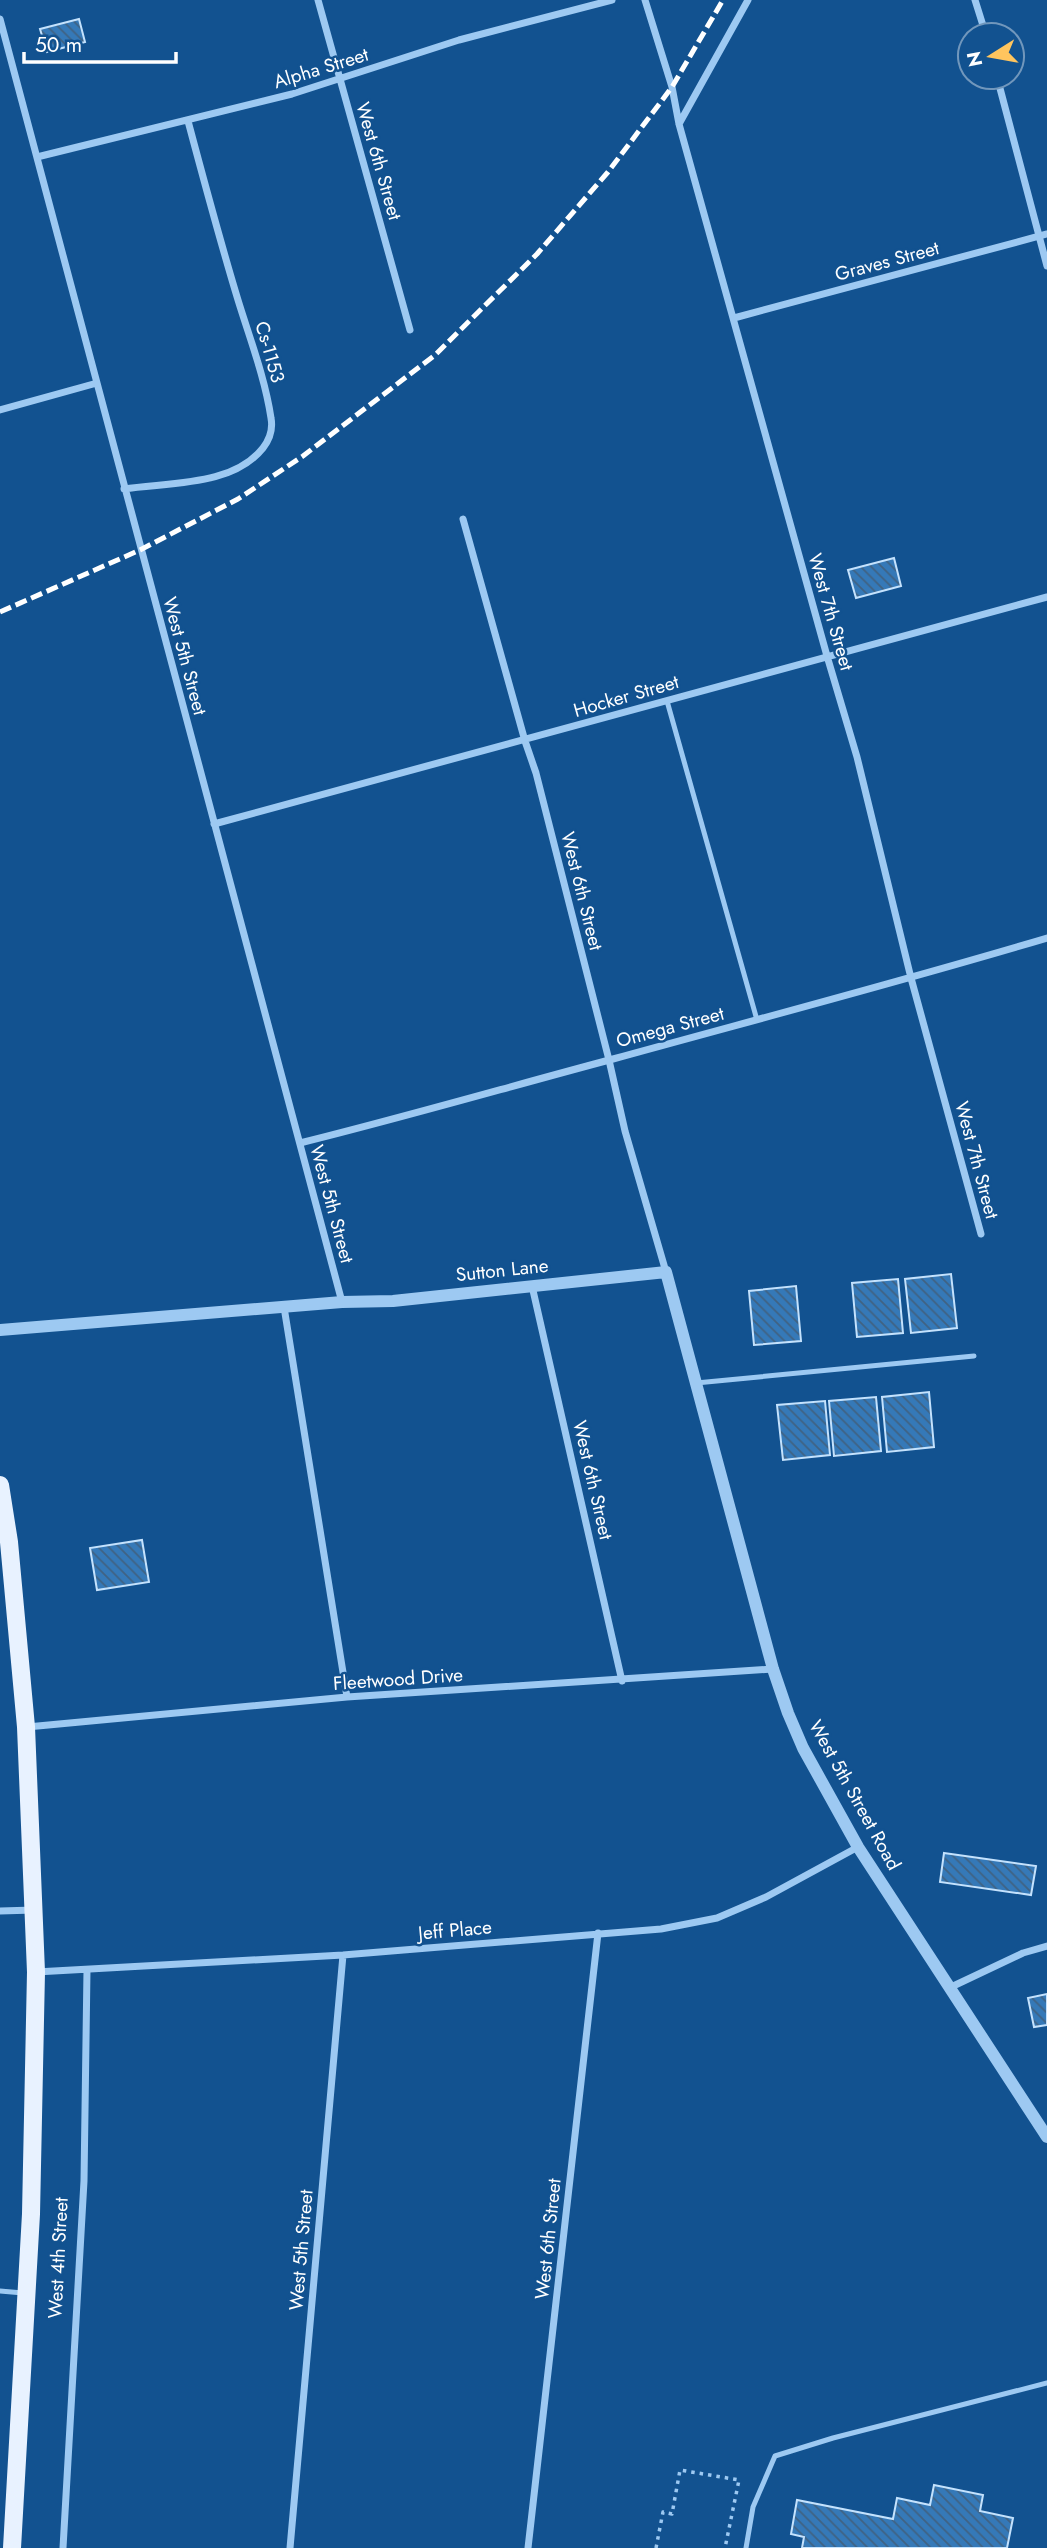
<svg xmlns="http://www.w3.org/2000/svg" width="1047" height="2548" font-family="Jost,sans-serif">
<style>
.building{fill:url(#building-back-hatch);stroke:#c4e2fd;stroke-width:2}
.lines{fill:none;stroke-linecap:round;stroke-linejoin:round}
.path{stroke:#9dc9f2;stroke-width:3.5;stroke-dasharray:3.5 5;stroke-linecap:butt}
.service{stroke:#9dc9f2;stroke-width:5}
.minor{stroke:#9dc9f2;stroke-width:7}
.tertiary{stroke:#9dc9f2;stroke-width:12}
.primary{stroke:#e8f2ff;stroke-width:18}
.rail{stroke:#fff;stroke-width:5;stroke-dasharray:12 5;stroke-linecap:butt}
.labels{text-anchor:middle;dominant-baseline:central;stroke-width:5;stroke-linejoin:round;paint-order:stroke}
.street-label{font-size:19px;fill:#fff;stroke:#125290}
</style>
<defs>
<pattern id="building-back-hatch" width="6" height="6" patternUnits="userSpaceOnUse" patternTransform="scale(1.75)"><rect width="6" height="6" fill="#3579b8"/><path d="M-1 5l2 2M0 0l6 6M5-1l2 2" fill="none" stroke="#406282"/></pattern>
</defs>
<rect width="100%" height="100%" fill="#125290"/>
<!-- building -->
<path class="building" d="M79,19L85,42L47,52L40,29Z
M894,558L901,586L856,598L848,570Z
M951,1274L957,1328L911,1333L905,1279Z
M898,1279L903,1333L857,1337L852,1283Z
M796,1286L801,1341L754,1345L749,1291Z
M929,1392L934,1447L887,1452L882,1397Z
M876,1397L881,1451L834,1456L829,1401Z
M825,1401L830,1455L783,1460L777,1405Z
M142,1540L149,1582L97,1590L90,1548Z
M944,1853L1036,1866L1031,1895L940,1882Z
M1047,1994V2025L1034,2027L1028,1998Z
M934,2485L983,2495L980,2511L1013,2518L1007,2548H802L804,2537L791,2534L797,2500L893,2519L897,2498L930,2505Z"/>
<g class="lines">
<!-- path -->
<path class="path" d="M656,2548L663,2512L672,2514L680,2470L739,2480L725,2548"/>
<!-- service -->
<path class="service" d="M667,701L757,1020
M696,1383L974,1356
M0,2291L23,2293
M746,2548L753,2507L775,2456L833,2438L1047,2383"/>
<!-- minor -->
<path class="minor" d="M318,0L410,330
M645,0L672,87L679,124L827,656L857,757L911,978L981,1234
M975,0L986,35
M0,19L342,1302
M997,77L1047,266
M679,124L748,0
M37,157L292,94L459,40L612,0
M734,318L1047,234
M0,410L97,383
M124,489C168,482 232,487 263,448C270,439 273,429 271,418C265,378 250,339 238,300C220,241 204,181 188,121
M463,519L525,741L536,773L609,1060L625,1131L666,1272
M214,824L1047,597
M300,1143C405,1117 508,1087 613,1059C758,1019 903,981 1047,938
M532,1286L622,1681
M284,1307L347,1697
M27,1727L347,1697L773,1669
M0,1911L34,1910
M36,1972L343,1955L661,1929L717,1918L766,1897L858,1847
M949,1988L1023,1953L1047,1946
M63,2548L84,2181L87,1970
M290,2548L343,1955
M528,2548L598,1933"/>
<!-- tertiary -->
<path class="tertiary" d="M0,1330L342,1302L393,1301L666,1272L773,1669L788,1713L803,1748L858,1847L1047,2137"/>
<!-- primary -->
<path class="primary" d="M0,1485L9,1542L26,1727L36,1972L31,2214L12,2548"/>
<!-- rail -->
<path class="rail" d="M0,612L140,550L238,499L303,456L435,355L537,254L608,172L672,87L723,0"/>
</g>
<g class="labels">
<!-- street labels -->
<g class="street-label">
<text transform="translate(321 68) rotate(-17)">Alpha Street</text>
<text transform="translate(379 161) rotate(74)">West 6th Street</text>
<text transform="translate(887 261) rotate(-15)">Graves Street</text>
<text transform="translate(270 352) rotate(74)">Cs-1153</text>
<text transform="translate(831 612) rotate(74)">West 7th Street</text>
<text transform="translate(185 656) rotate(75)">West 5th Street</text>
<text transform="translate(626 696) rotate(-16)">Hocker Street</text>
<text transform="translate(582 891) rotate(76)">West 6th Street</text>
<text transform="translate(670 1027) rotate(-15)">Omega Street</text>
<text transform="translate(977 1160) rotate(75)">West 7th Street</text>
<text transform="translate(332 1204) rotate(75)">West 5th Street</text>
<text transform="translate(502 1270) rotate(-6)">Sutton Lane</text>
<text transform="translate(593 1480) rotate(77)">West 6th Street</text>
<text transform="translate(398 1679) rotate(-4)">Fleetwood Drive</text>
<text transform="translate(855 1795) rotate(61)">West 5th Street Road</text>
<text transform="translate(455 1930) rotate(-5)">Jeff Place</text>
<text transform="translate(548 2239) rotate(-84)">West 6th Street</text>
<text transform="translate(301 2250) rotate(-85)">West 5th Street</text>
<text transform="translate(58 2258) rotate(-87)">West 4th Street</text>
</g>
</g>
<!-- north arrow -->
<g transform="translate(991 56) rotate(259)"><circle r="33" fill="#125290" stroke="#7197bc" stroke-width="2"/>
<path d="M0-5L12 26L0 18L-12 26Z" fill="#ffc55e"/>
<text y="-10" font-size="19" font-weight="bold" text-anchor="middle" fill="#ffffff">N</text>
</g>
<!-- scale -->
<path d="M24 52v10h152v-10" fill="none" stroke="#ffffff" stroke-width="3.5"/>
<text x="35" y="52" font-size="21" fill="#ffffff" stroke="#125290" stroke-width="5" paint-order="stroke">50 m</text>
</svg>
